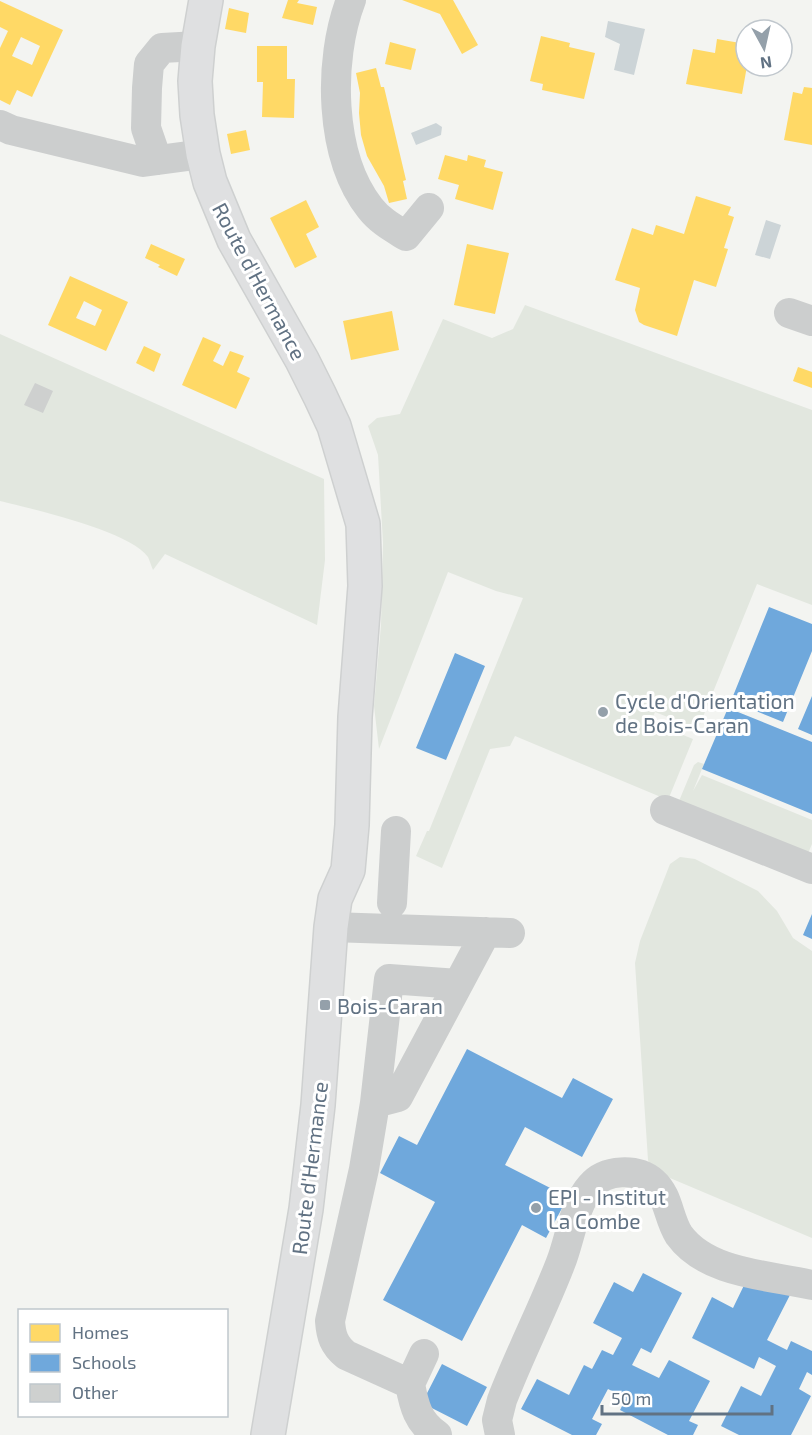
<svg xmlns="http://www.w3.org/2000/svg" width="812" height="1435" font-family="'Exo 2',sans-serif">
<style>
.green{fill:#e2e7df}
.water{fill:#ccd4d7}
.homes{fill:#ffd966;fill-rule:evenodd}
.schools{fill:#6fa8dc}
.building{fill:#ced0cf}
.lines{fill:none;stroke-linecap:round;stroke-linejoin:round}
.major-casing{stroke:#ced0d0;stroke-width:36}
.minor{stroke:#cccece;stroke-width:30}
.major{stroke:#dfe0e1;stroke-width:33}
.poi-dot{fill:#94a0aa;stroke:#fff;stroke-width:2}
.labels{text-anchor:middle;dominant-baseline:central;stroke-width:6;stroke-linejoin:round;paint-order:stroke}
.street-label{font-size:21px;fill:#617283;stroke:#fff}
.poi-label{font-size:21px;fill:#617283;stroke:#fff;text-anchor:start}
</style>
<rect width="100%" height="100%" fill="#f3f4f1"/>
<!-- green -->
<path class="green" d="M525,305L812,410V605L757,584L698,729L655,712L651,722L693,739L668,800L515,736L510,746L490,749L442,868L416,856L427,831H429L523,598L496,591L448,572L379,749L374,706L381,625L383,543L378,455L368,426L377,418L400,414L443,319L492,338L513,329Z
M0,334L324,479L325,560L317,625L165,554L153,570C151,566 150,561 148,557C130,531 32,509 0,501Z
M698,762L704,764L693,791L702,775L812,820V844L807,856L679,801L694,765Z
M680,857L695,859L758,891L777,911L793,938L812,951V1238L651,1170L648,1160L635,963L640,941L670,864Z"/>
<!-- water -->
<path class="water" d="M608,21L645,29L634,75L614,70L620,44L605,37Z
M436,123L442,127L441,135L416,145L411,133Z
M766,220L781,225L770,259L755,255Z"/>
<!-- homes -->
<path class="homes" d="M288,0H299L297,3L317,7L313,25L282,18Z
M402,0H453L478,45L462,54L440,14Z
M0,1L63,30L32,97L17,90L10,105L0,100V48L8,31L0,27ZM21,37L40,46L32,65L12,56Z
M229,8L249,13L246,33L225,29Z
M541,36L570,43L569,47L595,53L584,99L542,90L543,84L530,81Z
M717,39L746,44L747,66L742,94L686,84L693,49L715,53Z
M390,42L416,49L411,70L385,64Z
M257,46H287V79H295L294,118L262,117L263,82H257Z
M376,68L381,87H384L406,180L403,181L407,199L389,203L384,186L367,156L361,135L359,113L360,93L356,73Z
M804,87L812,88V145L784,140L793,92L802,94Z
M246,130L250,150L231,154L227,134Z
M445,155L467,161L468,155L486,160L484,167L503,172L493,210L455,199L459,185L438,179Z
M696,196L731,207L728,215L734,217L724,248L728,249L716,287L694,280L677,336L644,325L639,322L635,310L640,288L615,280L632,228L653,235L656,225L684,234Z
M306,200L319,227L306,234L317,257L295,268L270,218Z
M151,244L185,259L177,276L158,267L160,265L145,258Z
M467,244L509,253L495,314L454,305Z
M70,276L128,302L106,351L48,325ZM84,301L102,310L95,326L76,318Z
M392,311L399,350L351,360L343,321Z
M203,337L221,345L213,361L223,366L230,351L244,356L237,372L250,378L236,409L182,385Z
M144,346L161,354L154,372L136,363Z
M798,367L812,372V388L793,381Z"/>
<!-- schools -->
<path class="schools" d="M769,607L812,624V651L783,722L731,701Z
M455,653L485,666L446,760L416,748Z
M812,696V735L798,729Z
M728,708L812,742V814L702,769Z
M812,914V939L803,935Z
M467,1049L562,1098L573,1078L613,1099L582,1157L525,1127L505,1165L568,1197L546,1238L522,1225L462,1341L383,1300L435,1202L380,1173L399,1136L417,1145Z
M643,1273L682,1293L651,1353L641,1348L632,1365L659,1378L669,1360L710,1381L689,1421L698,1425L693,1435H668L620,1410L626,1398L608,1389L592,1419L602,1424L596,1435H572L521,1409L537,1379L569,1395L584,1365L592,1369L602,1350L613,1355L622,1338L593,1323L614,1282L633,1292Z
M749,1275L790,1295L767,1340L787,1350L791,1341L812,1351V1375L807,1372L799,1389L811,1396L791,1435H739L721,1426L741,1386L761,1396L776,1366L759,1357L754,1369L692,1338L712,1297L733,1308Z
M442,1364L487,1387L467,1426L422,1403Z"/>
<!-- building -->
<path class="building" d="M35,383L53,391L43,413L24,405Z"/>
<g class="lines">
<!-- major casing -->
<g class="major-casing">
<path id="major" d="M206,0L198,46L195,81L197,115L203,154L210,182L234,240L302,360L320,396L334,426L363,524L365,586L355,717L352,825L348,870L335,899L331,927L318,1105L306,1209L268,1435"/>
</g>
<!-- minor -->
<path class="minor" d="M351,0C328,60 329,156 370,208C380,221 393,228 406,236L429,208
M0,125L11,130L143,162L203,154
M157,160L146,128L147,88L149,64L162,48L198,46
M789,313L812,321
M665,810L812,869
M392,903L396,831
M331,927L510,933
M458,984L389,979L375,1103L398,1097L486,932
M375,1103L364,1169L330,1321C331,1336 334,1345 346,1355L410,1384L424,1354
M410,1384C414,1406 418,1422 437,1435
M500,1435L497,1420L502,1400C520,1353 543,1309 561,1262C570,1239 574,1205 591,1186C605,1169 637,1168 653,1182C669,1196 668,1218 679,1235C707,1274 769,1275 812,1285"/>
<!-- major -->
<use href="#major" class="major"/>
</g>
<!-- markers -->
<g class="poi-dot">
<circle cx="603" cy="712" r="6"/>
<rect x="319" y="999" width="12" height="12" rx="3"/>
<circle cx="536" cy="1208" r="6"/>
</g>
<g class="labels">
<!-- street labels -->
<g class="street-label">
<text transform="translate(260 281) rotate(62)">Route d'Hermance</text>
<text transform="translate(309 1168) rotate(-83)">Route d'Hermance</text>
</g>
<!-- poi labels -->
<g class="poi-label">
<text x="615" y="700">Cycle d'Orientation<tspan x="615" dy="24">de Bois-Caran</tspan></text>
<text x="337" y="1005">Bois-Caran</text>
<text x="548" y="1196">EPI - Institut<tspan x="548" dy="24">La Combe</tspan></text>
</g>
</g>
<!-- legend -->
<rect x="18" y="1309" width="210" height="108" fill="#ffffff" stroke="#c0c7cd" stroke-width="1.5"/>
<rect x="30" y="1324" width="30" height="18" fill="#ffd966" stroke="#c0c7cd" stroke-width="1.5"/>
<text x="72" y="1339" font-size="18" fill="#617283">Homes</text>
<rect x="30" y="1354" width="30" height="18" fill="#6fa8dc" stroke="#c0c7cd" stroke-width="1.5"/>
<text x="72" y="1369" font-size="18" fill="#617283">Schools</text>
<rect x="30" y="1384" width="30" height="18" fill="#ced0cf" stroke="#c0c7cd" stroke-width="1.5"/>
<text x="72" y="1399" font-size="18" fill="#617283">Other</text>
<!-- north arrow -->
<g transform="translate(764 48) rotate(172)"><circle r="28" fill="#ffffff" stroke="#c0c7cd" stroke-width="1.5"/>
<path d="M0-4.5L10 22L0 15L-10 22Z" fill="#94a0aa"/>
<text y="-9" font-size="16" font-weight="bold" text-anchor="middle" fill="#617283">N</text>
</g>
<!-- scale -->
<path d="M602 1405v9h170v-9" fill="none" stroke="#617283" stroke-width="3"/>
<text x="611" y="1405" font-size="18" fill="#617283" stroke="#ffffff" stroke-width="4.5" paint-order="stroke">50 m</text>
</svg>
